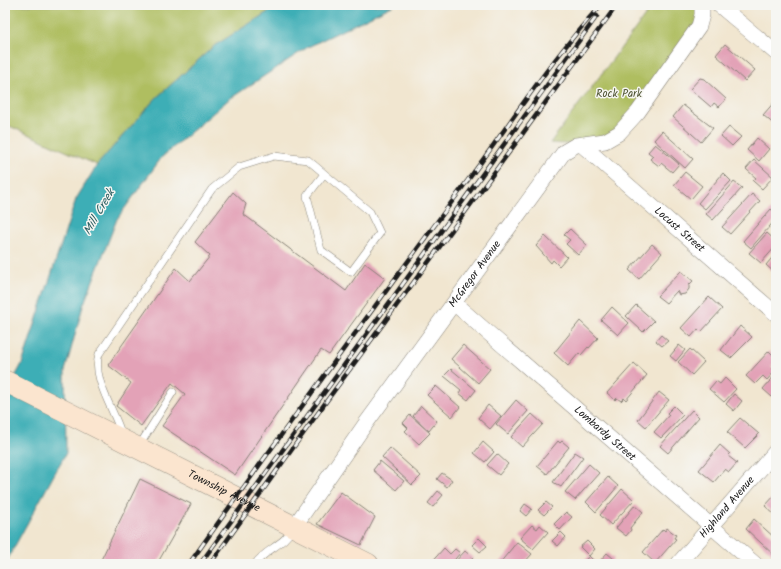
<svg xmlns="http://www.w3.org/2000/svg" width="781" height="569" font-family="Kalam,sans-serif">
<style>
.green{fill:#afbe60;stroke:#666d3e}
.water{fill:#3daeb6;stroke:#2c6569}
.building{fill:#e3a2b7}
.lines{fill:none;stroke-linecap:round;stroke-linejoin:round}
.service-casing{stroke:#868176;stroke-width:8}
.minor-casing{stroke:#868176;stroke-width:16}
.secondary-casing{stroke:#868176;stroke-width:22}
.service{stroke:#fff;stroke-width:7}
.minor{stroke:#fff;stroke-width:15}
.secondary{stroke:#fbe5cf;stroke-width:21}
.rail-casing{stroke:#1c1c1c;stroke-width:4.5}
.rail{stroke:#f6f6f2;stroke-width:3;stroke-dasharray:9;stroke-linecap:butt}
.labels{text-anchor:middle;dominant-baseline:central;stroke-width:3;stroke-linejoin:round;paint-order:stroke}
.park-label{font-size:11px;fill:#4f5534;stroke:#f6f6f2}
.street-label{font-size:11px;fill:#1c1c1c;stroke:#f6f6f2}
.water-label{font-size:12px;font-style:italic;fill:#2b5e61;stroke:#f6f6f2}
</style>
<rect width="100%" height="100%" fill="#f6f6f2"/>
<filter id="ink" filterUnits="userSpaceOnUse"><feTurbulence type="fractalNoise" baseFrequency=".025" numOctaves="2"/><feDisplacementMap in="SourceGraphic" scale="8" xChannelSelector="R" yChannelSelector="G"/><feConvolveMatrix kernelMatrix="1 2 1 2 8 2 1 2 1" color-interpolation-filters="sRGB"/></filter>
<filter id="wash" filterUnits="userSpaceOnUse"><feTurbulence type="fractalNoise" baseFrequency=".012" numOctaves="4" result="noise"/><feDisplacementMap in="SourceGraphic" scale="16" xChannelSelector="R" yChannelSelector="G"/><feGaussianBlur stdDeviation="0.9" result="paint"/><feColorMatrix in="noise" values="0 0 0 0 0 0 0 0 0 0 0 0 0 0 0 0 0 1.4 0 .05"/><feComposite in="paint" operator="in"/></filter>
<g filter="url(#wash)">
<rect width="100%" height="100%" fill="#f1e6d0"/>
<!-- green -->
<path class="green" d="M5,5H279L214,46L155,99L97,165L5,124Z
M653,5H702V15L619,133L582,145L550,143Z"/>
<!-- water -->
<path class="water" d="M279,5H394L308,47L228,100L162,157L117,219L83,306L65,371L66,453L5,564V395L22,364L76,199L97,165L155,99L214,46Z"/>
<g id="blocks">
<!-- building -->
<path class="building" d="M725,44L755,70L745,81L716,55Z
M700,78L704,79L726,99L719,107L714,103L711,107L690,89Z
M776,100V126L763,115Z
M683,105L713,128L701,142L673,117Z
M729,127L741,137L732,146L721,136Z
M662,131L693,159L685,168L654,140Z
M757,138L769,149L759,161L747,150Z
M655,144L679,164L672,172L661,163L659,166L650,159L653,156L648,152Z
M754,160L773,177L762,189L753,181L756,178L746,169Z
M685,172L702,186L691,199L674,185Z
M723,173L731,181L705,209L698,203Z
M734,182L742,188L713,220L706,214Z
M233,192L246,204L243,214L346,291L365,263L385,278L329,355L321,350L235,475L162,426L185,394L172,383L141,426L116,406L131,383L108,365L176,268L190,281L210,256L195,242Z
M752,194L760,201L730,234L722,227Z
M771,209L776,214V219L751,248L743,241Z
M570,229L587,245L578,255L566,244L570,240L564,235Z
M767,233L776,241V246L761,263L749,253Z
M545,236L567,257L559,266L553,260L551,263L536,246Z
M652,244L662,253L639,279L629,270Z
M776,253V274L766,265Z
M681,271L693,281L689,285V289L685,294L679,295L677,291L666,303L657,296Z
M709,297L722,309L701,332L698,329L691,337L681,328Z
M636,305L654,321L643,332L626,316Z
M612,307L629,323L618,335L601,320Z
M580,321L598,338L589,348L588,347L581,355L579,353L568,366L554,353Z
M740,326L752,337L731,358L721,350Z
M661,335L668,341L662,346L656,341Z
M463,345L490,369L478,383L451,359Z
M679,345L685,350L676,361L670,356Z
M690,349L704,362L692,375L678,362Z
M769,351L776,358V361L771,367L775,371L767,380L763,376L755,384L746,376Z
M634,363L647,375L626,400L624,398L621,401L617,398L615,400L607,393Z
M451,369L476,390L468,400L459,393L461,390L444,376Z
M776,374V392L772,397L763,389Z
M725,378L736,389L724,402L709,389L716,381L720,384Z
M436,386L460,407L452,417L427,395Z
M659,392L669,400L646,427L638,420Z
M734,394L742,401L734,411L726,404Z
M516,400L528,411L508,434L496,424Z
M488,405L501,416L490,429L478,418Z
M421,406L437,421L429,431L413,416Z
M674,406L683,415L661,438L654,432L669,415L667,413Z
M692,410L699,417L668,453L660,446Z
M532,414L543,424L522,447L511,437Z
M410,415L430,433L419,444L405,431L408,428L403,423Z
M740,418L759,434L745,448L727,432Z
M558,441L560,443L562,441L569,447L547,474L537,466Z
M483,442L494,452L485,462L474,453Z
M720,445L730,454L728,456L737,463L729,472L725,469L714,482L699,470Z
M390,448L421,476L412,485L382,457Z
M575,452L583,457L561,487L553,482Z
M497,454L508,464L499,475L487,465Z
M380,461L404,481L396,490L373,470Z
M589,464L599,473L575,500L565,492Z
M442,473L452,480L447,487L437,479Z
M608,477L618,486L596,512L586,502Z
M140,479L191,504L157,564H99Z
M622,489L634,500L611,525L600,515Z
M438,491L443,495L433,507L428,503Z
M341,492L375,517L361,545L317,524Z
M776,494V516L765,506Z
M546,502L552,507L544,515L538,510Z
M525,504L532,509L526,516L520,511Z
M635,505L643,512L630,528L631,530L626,536L616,528Z
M566,512L572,517L560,530L554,524Z
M754,519L776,539V557L746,529Z
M532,525L537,529L540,525L548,532L533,549L520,538Z
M667,528L676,535L674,538L676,539L655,563L643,552L663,529L665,531Z
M561,532L566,537L558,546L552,541Z
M479,538L487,546L480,552L472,545Z
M587,541L595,549L589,556L580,547Z
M517,542L532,554L523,564H499Z
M444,548L450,554L455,549L460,553L451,564H430Z
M465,551L473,558L468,564H453Z
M607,553L614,559L609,564H601L599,562Z
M589,556L597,564H582Z"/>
</g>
</g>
<g filter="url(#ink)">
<use href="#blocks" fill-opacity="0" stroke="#868176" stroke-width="1"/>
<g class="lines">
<!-- service casing -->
<g class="service-casing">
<path id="service" d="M122,436C116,412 91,379 99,354L212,189L239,167L274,156L308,160L370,212L380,233L351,272L321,250L307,196L324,174
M139,446L173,392
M255,564C266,549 284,545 293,528"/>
</g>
<!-- minor casing -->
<g class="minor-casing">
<g id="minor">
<path d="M719,5L776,53"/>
<path id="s1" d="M582,145L776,314"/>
<path id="s2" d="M455,304L755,564"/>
<path id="s3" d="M294,527L364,426L564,152L576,145L605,141L619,133L638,112L699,26L702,15V5"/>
<path id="s4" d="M678,564L776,451"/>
</g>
</g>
<!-- secondary casing -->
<g class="secondary-casing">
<g id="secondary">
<path id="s5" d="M5,381L368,564"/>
</g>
</g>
<!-- service -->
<use href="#service" class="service"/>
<!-- minor -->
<use href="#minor" class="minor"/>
<!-- secondary -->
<use href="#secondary" class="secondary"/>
<!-- rail casing -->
<g class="rail-casing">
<path id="rail" d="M189,564C280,435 374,307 468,180C512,121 551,59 601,5
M200,564L597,16
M210,564L328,399L617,5"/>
</g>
<!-- rail -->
<use href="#rail" class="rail"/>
</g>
</g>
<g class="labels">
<!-- park labels -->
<g class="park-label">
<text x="619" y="94">Rock Park</text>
</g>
<!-- street labels -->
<g class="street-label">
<text stroke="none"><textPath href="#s1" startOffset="129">Locust Street</textPath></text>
<text stroke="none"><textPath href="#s3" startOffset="311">McGregor Avenue</textPath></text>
<text stroke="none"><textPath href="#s2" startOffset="198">Lombardy Street</textPath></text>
<text stroke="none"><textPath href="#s5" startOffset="245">Township Avenue</textPath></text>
<text stroke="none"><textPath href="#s4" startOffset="75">Highland Avenue</textPath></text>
</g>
<!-- water labels -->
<g class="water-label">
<text transform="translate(99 212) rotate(-60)">Mill Creek</text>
</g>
</g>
<!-- margin -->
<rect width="781" height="569" fill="none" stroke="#f6f6f2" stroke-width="20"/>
</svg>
